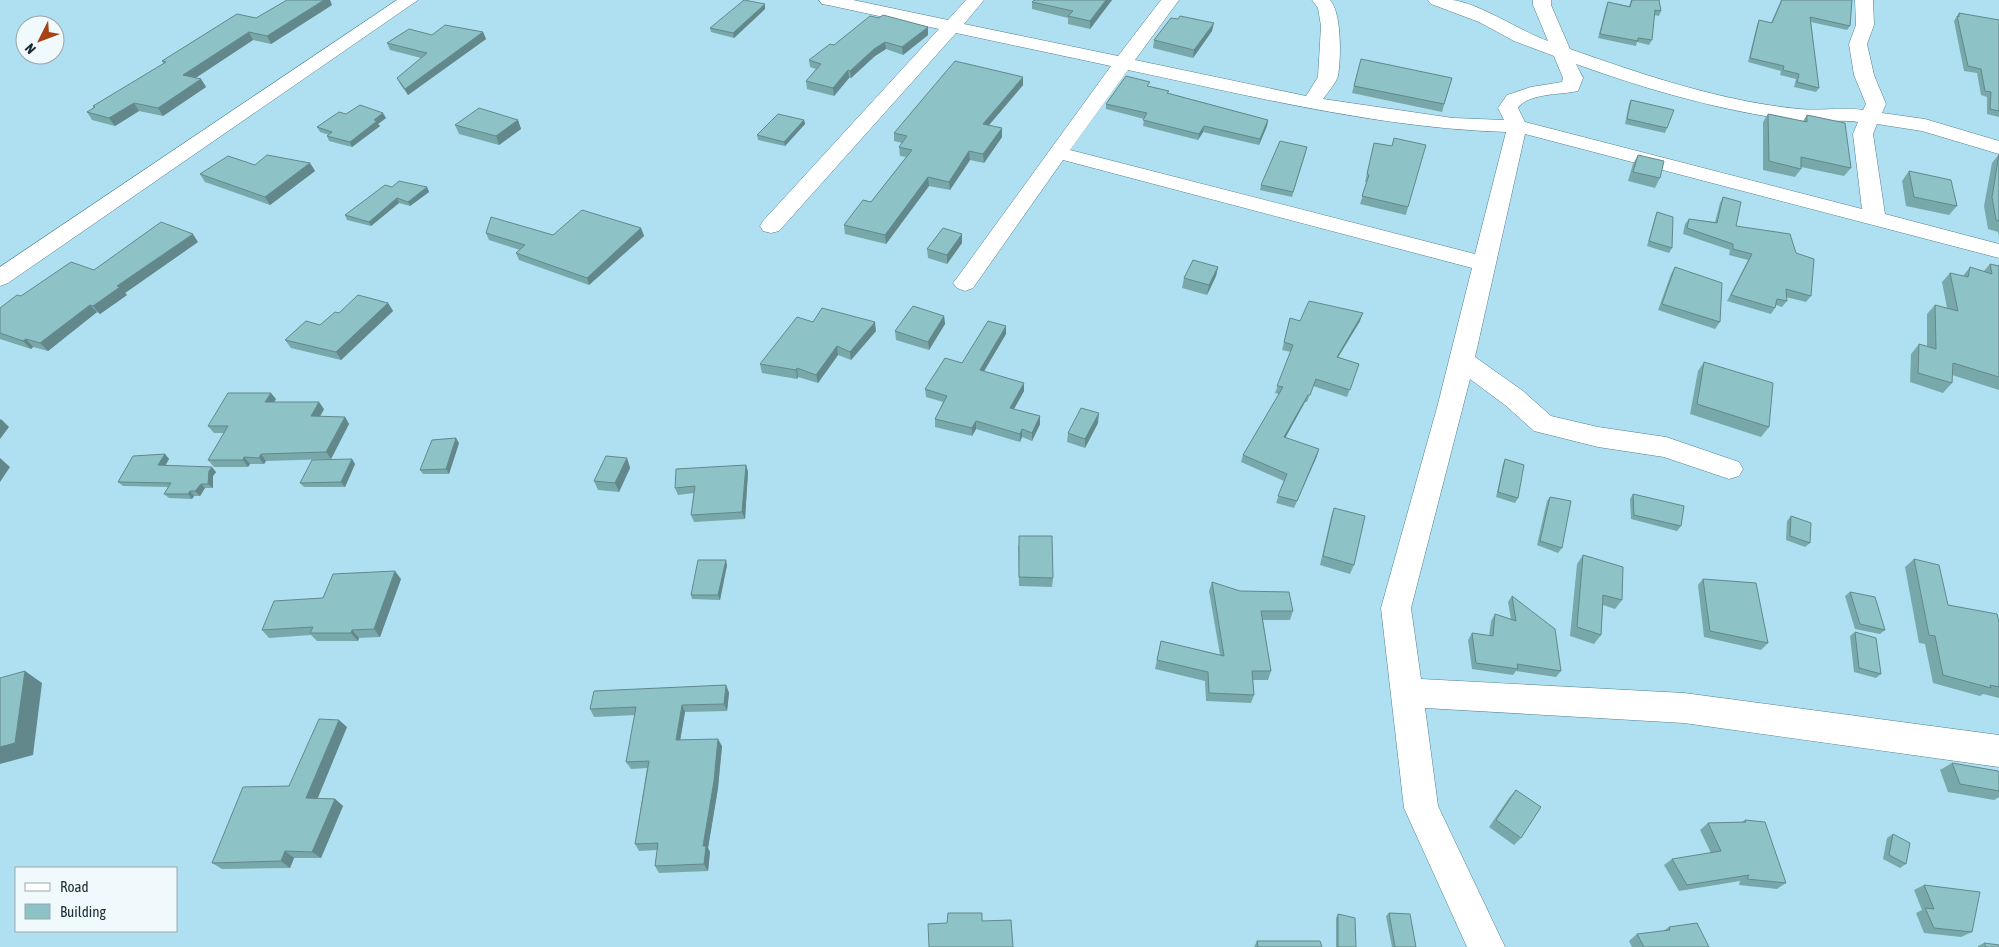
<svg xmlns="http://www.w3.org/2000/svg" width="1999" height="947" font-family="'Asap Condensed',sans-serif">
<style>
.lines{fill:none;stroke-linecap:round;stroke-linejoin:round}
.street-casing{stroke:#518090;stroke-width:1}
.street{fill:#fff;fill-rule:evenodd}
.wall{fill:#79a8aa}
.shaded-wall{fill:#63888b}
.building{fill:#8dc3c6;stroke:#63888b}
</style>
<rect width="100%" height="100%" fill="#aee0f1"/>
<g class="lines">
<!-- street casing -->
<g class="street-casing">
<path id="street" d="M397,0H418L8,283L0,286V267Z
M819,0H853L948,20L966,0H984L964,24L1118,56L1161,0H1179L1135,60L1306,96L1318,77L1321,26L1318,8L1312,0H1330C1342,13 1341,59 1338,76C1336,83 1328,92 1323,99L1453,118L1504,120L1498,108L1507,95L1531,87L1562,82L1563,78L1554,56L1514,41L1479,22L1431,4L1428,0C1436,0 1444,0 1452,0C1479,3 1520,31 1548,41L1533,5V0H1551V5L1570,49C1644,75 1720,101 1799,109C1820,111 1842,107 1863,110L1866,104L1854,75L1849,44L1856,25L1855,0H1873L1874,25L1867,44L1874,75L1886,104L1882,113L1925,119L1999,141V154L1922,131L1877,124L1873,134L1885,214L1999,244V258L1525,134L1475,357L1523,391L1551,416L1598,427L1666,437L1739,462L1743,469L1739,476L1729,479L1664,457L1598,447L1534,431L1505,405L1470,379L1411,608L1421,679L1684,693L1999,735V767L1684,723L1425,708L1438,806L1505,947H1467L1404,808L1381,608L1438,404L1472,268L1063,160L973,288L965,291L957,288L953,283L957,278L1111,66L956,33L779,231L771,233L763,231L760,226L763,221L939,29L828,5L822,4ZM1576,64C1648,90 1722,111 1797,121C1818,123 1838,119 1858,122L1853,134L1862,209L1525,122L1518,108C1528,93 1561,95 1578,91L1583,78ZM1128,70C1252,96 1378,128 1506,132L1475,254L1070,150Z"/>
</g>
<!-- street -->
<use href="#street" class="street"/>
</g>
<!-- wall -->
<path class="wall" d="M1034,0H1112L1090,29L1068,24V18L1032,9V2Z
M1631,0H1659L1661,11L1659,16L1654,15L1652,40L1649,45L1637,42L1636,46L1598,38L1606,7L1608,2L1629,6Z
M1781,0H1852L1850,26L1847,30L1811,22L1819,88L1816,92L1794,87L1796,79L1780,75L1781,71L1748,62L1757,25L1759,20L1771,23Z
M332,5L271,44L253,40L195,78L201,79L206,87L163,116L139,111L115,126L92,120L87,112L94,108L93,106L164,64L162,61L256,18Z
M765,9L734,38L711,32L710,28Z
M1959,13L1999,20V117L1987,114V97L1981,95L1977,73L1964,71L1954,21Z
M1178,19L1212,31L1193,58L1153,48L1154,40Z
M483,32L486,39L408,95L400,84L397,78L421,58L390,50L387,43L432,35Z
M928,35L903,55L886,49L875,56L851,78H849L834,96L807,89L806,81L816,69L810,67L809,60L834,45Z
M1361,59L1452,78L1442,112L1352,93Z
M1023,85L989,125L1002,137L984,163L970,160L950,190L929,186L886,244L845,234L844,225L871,202L906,157L900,156L899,147L902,143L894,141V133Z
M1149,86L1169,91L1168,93L1268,120L1267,126L1259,145L1203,132L1198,140L1143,126L1144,119L1106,109V104Z
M1631,100L1667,128L1665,133L1625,124L1629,104Z
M346,114L386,118L378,124L380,126L352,147L329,141L327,136L329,135L320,132L317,127Z
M1768,114L1803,121L1807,115L1851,168L1844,176L1801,167V169L1795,177L1763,170V122Z
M518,120L521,129L499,145L459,134L455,125Z
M804,120L805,124L785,146L758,140L757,135Z
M1374,143L1392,146L1408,207L1406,215L1360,204L1367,182H1365Z
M1306,152L1292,197L1260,190L1261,185Z
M1999,154V236L1998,232L1988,229L1984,206L1992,163Z
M1638,155L1660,178L1655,188L1628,181L1633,164Z
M310,163L315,171L270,205L205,182L200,174L255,165Z
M1909,171L1957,206L1949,215L1906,206L1902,181Z
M392,187H427L429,192L410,206L399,203L371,226L347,220L345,215Z
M1723,197L1736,226L1811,296L1806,302L1786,297L1787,301L1782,307L1776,305L1775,308L1771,314L1727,301L1748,260L1729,255L1730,250L1683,234L1685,224L1689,219L1715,222L1720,203Z
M1657,212L1672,248L1669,253L1647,246L1655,217Z
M641,228L644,236L589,285L519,260L516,253L520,250L489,240L486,233L553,235Z
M198,242L125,293L127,295L100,314L97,312L48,351L33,347L31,349L0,339V308L21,296L94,270Z
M962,243L947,264L928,258L927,249Z
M1990,264L1999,266V390L1952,375V383L1943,393L1910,382L1911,354L1919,344L1927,347V314L1935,305L1947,308L1942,282L1950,273L1963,276L1970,267L1983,272Z
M1218,267L1216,276L1207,295L1182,288L1184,278Z
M1675,267L1720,322L1715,329L1658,310L1671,274Z
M388,303L393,311L341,360L291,348L285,340L320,325L339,313Z
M944,316L945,324L929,350L896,340L895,331Z
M1290,318L1300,321H1360L1338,357L1359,364L1347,397L1313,386L1307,402H1305L1285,437L1317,456L1294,508L1276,503L1284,481L1241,462L1243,455L1279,394L1275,393L1291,352L1282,350Z
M813,322L876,331L851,360L838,355L818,383L798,377L797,379L762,373L760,364Z
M1006,334L984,371L1024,391L1014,409L1040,416V424L1032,441L1022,437L1020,442L976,429L972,436L935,427V419L943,402L926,397L925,389Z
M1704,362L1769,427L1761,437L1690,414L1698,371Z
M276,399L274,402L324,409L320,417H345L349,424L331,459L266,461L264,464H250L248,467H214L208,460L224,433H214L208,426Z
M1098,423L1085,448L1067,442L1068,433Z
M459,443L449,474H423L420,470Z
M165,454L169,459L165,465L216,472L213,476V488H205L200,496H194L192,499L169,498L164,494L168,487L123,486L118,482Z
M627,458L630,468L619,492L598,490L594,481Z
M352,459L355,464L345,487H304L300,483Z
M1505,459L1518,498L1515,503L1496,497L1503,464Z
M746,465L748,472L745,519L694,522L691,515L694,493L678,495L675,488Z
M1633,494L1681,526L1677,531L1631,519L1630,499Z
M1550,497L1562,548L1558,553L1537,545L1547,501Z
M1334,508L1354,565L1350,574L1320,565L1331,517Z
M1791,516L1810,543L1805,547L1786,540L1787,521Z
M1018,545L1053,578L1052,587L1019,586Z
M1583,555L1622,600L1615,609L1603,605L1601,635L1594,644L1570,636L1577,564Z
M1914,559L1948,605L1999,622V698L1983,694L1980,696L1933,683L1925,644L1919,643L1905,567Z
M727,565L720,600L692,599L691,595Z
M401,579L380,637L359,638L358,641H317L311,635L269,638L262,630L323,598Z
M1703,579L1768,643L1761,650L1704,637L1698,585Z
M1212,582L1293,611L1290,620H1263L1271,671L1268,680H1253L1254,695L1251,703L1206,701L1205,681L1155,669L1161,641L1220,655L1209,591Z
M1850,592L1885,630L1880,634L1855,629L1845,596Z
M1512,596L1561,671L1556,677L1516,671L1513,675L1472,669L1468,640L1472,633L1489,636L1491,621L1495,614L1511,619L1508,602Z
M1855,632L1881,674L1876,678L1854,672L1850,636Z
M726,685L729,693L727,711L685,712L680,740L722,746L718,788L708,848L710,852L708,871L659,873L655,866L657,850L639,851L635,844L647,768L631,769L626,762L635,715L594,717L590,709Z
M347,727L317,798L335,799L343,806L321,858H294L290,868L222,869L212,863Z
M1952,763L1999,791V797L1994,800L1948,792L1940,770Z
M1516,790L1521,838L1514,845L1489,827L1509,798Z
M1745,820L1786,883L1777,889L1739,885L1740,881L1679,891L1664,865L1672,859L1711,853L1700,830L1708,823L1742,822Z
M1893,834L1906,864L1900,868L1883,859L1887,838Z
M1924,885L1972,932L1961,937L1924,933L1916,913L1922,910L1914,890Z
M1389,913L1416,947H1392L1386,916Z
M1338,914L1356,947H1336V918Z
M1669,927L1709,947H1632L1629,941L1637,934L1663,931Z
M1257,941L1322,947H1254Z
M1984,943L1999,947H1978V946Z"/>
<!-- shaded-wall -->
<path class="shaded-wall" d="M324,0H330L332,5L271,44L267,36Z
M1106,0H1112L1090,29V21Z
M765,4V9L734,38L733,33Z
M1214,23L1212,31L1193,58L1194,50Z
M928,27V35L903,55L902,47Z
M249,32L253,40L188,83L183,75Z
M483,32L486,39L408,95L405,89Z
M885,42L886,49L875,56L851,78L850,71L874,49Z
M848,70L849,78L834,96L833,88Z
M1023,77V85L983,132V124Z
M201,79L206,87L163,116L158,108Z
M134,103L139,111L115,126L109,118Z
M383,113L386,118L378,124L380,126L352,147L350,142L374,120Z
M518,120L521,129L499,145L496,136Z
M804,120L805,124L785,146L784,142Z
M1268,120L1267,126L1259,145L1260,139Z
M1204,126L1203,132L1198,140L1199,134Z
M1002,128V137L984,163L983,154Z
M969,151L970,160L950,190L949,182Z
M310,163L315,171L270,205L265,197Z
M928,177L929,186L886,244L885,235Z
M427,187L429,192L410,206L408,202Z
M397,198L399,203L371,226L369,222Z
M641,228L644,236L589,285L587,278Z
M193,234L198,242L125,293L127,295L100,314L93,306L117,286Z
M962,234V243L947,264V255Z
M1218,267L1216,276L1207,295L1209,285Z
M388,303L393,311L341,360L336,352Z
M90,305L97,312L48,351L40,343Z
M1363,313L1360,321L1334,364L1337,357Z
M944,316L945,324L929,350L928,342Z
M875,322L876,331L851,360L850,352Z
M1006,326V334L980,378V370Z
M26,339L33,347L31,349L23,341Z
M837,346L838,355L818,383L816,375Z
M797,368L798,377L797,379L796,370Z
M1024,383V391L1010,416V408Z
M271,393L276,399L270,409L265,402Z
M1308,395L1305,402L1282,444L1284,437Z
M319,402L324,409L316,423L311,416Z
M1099,413L1098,423L1085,448V439Z
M1040,416V424L1032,441V433Z
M345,417L349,424L331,459L326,452Z
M1,419L9,427L0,439V420Z
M976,421V429L972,436V428Z
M1022,429V437L1020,442V434Z
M456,438L459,443L449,474L446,469Z
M1319,449L1317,456L1294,508L1297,501Z
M165,454L169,459L163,470L158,465Z
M261,454L266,461L264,464L259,458Z
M244,457L250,464L248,467L243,460Z
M0,458L10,467L0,482Z
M627,458L630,468L619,492L615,483Z
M352,459L355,464L345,487L341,482Z
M746,465L748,472L745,519L742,512Z
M212,467L216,472L213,476V488L208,484L209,471Z
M201,484L205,488L200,496L195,491Z
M190,491L194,496L192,499L188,494Z
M726,560L727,565L720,600L718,595Z
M395,571L401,579L380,637L374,629Z
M352,630L359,638L358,641L351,633Z
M25,671L42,683L33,755L0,764V747Z
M726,685L729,693L727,711L724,704Z
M682,705L685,712L679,747L676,740Z
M339,720L347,727L315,805L306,798Z
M718,739L722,746L718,788L708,848L710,852L708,871L704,864L703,846Z
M335,799L343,806L321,858L312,852Z
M285,851L294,858L290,868L281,861Z"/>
<!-- building -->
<path class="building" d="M287,0H324L267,36L249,32L183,75L201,79L158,108L134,103L109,118L87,112L95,107L93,106L166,62L162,61L237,14L256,18Z
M744,0L765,4L733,33L710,28Z
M1034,0H1106L1090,21L1068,16L1073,11L1032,2Z
M1632,0H1659L1661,11L1655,10L1652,40L1638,38V41L1600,34L1608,2L1630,7Z
M1782,0H1852L1850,26L1810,17L1819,88L1797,82L1799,74L1783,70L1784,66L1750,58L1759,20L1772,23Z
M1959,13L1999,20V111L1990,109L1991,92L1985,91L1981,69L1968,66L1957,16L1959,17Z
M883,15L928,27L902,47L885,42L874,49L850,71L848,70L833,88L806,81L821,64L809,60L830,44L834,45L870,16L879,18Z
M1180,16L1214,23L1194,50L1154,40L1171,18L1178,19Z
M445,25L483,32L405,89L397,78L427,53L387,43L409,29L432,35Z
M1361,59L1452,78L1444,104L1354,86Z
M955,61L1023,77L983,124L1002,128L983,154L969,151L949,182L928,177L885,235L844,225L863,200L871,202L912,150L899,147L907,136L894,133Z
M1126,76L1150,82L1147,86L1169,91L1167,93L1268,120L1260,139L1204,126L1199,134L1143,120L1147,113L1106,104Z
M1631,100L1674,110L1667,128L1627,119Z
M360,105L383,113L374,120L377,121L350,142L327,136L332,132L317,127L339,112L346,114Z
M479,108L518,120L496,136L455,125Z
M778,114L804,120L784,142L757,135Z
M1768,114L1807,122V115L1845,123L1851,168L1801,157V169L1769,161Z
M1394,138L1426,145L1408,207L1362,196L1369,175L1367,174L1374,143L1392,146Z
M1280,141L1307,147L1293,192L1261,185Z
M1999,154V221L1996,220L1992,197Z
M267,155L310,163L265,197L200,174L228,156L255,165Z
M1638,155L1664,161L1660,178L1633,172Z
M1909,171L1951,180L1957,206L1914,197Z
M399,181L427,187L408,202L397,198L369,222L345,215L385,185L392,187Z
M1723,197L1741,202L1736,226L1790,234L1796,253L1814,259L1811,296L1786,289L1787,301L1777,299L1775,308L1731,295L1752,254L1733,249V244L1687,228L1689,219L1717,223Z
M582,210L641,228L587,278L516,253L525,245L486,233L491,217L553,235Z
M1657,212L1673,217L1672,248L1649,241Z
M161,222L193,234L117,286L120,287L93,306L90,305L40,343L26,339L23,341L0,333V308L17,295L21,296L71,262L94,270Z
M943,228L962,234L947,255L927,249Z
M1193,260L1218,267L1209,285L1184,278Z
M1990,264L1999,266V377L1953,363L1952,383L1918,373L1919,344L1936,349L1935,305L1958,311L1950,273L1968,277L1970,267L1992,274Z
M1675,267L1722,283L1720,322L1662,304Z
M358,295L388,303L336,352L285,340L306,321L320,325L335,312L339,313Z
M1309,301L1363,313L1337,357L1359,364L1350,390L1316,379L1310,395H1308L1284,437L1319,449L1297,501L1278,496L1287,474L1243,455L1283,387L1277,386L1293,345L1284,342L1290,318L1300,321Z
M913,306L944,316L928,342L895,331Z
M822,308L875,322L850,352L837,346L816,375L797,368L796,370L760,364L797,317L813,322Z
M988,321L1006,326L980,370L1024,383L1010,408L1040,416L1032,433L1022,429L1020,434L976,421L972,428L935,419L947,396L925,389L945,358L962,363Z
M1704,362L1773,383L1769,427L1697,404Z
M228,393H271L265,402H319L311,416L345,417L326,452L261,454L259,458L244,457L243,460H208L228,426H208Z
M1081,408L1099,413L1085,439L1068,433Z
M456,438L446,469L420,470L432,440Z
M165,454L158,465L212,467L209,471L208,484H201L195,491H190L188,494H164L171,483L118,482L133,456Z
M606,456L627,458L615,483L594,481Z
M352,459L341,482L300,483L312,460Z
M1505,459L1524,465L1518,498L1498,492Z
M746,465L742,512L691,515L695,486L675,488L676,469Z
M1633,494L1684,506L1681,526L1634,515Z
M1550,497L1571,501L1562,548L1540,541Z
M1334,508L1365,516L1354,565L1323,556Z
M1791,516L1811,523L1810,543L1790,536Z
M1019,536H1052L1053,578L1019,577Z
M1583,555L1623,567L1622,600L1603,595L1601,635L1577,627Z
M1914,559L1939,565L1948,605L1997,614L1999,622V687L1990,685L1991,688L1943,675L1935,636L1929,635Z
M698,560H726L718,595H691Z
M395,571L374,629L352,630L351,633H310L313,627L262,630L274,601L323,598L333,574Z
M1703,579L1756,583L1768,643L1710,631Z
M1212,582L1240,591L1289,592L1293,611H1261L1271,671H1252L1254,695L1209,693L1208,672L1157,660L1161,641L1224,656Z
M1850,592L1875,597L1885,630L1860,624Z
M1512,596L1555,629L1561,671L1517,664L1518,669L1476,663L1472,633L1493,636L1495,614L1516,621Z
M1855,632L1876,638L1881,674L1859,668Z
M25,671L15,743L0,747V678Z
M726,685L724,704L682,705L676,740L718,739L714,781L703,846H706L704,864L655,866L658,843L635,844L649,761L626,762L636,707L590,709L594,691Z
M319,719L339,720L306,798L335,799L312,852L285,851L281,861L212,863L243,787L289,786Z
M1952,763L1998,771L1999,773V791L1960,784Z
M1516,790L1541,807L1521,838L1496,820Z
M1745,820L1765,822L1786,883L1747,879L1749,875L1687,885L1672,859L1721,851L1708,823L1746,822Z
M1893,834L1910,843L1906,864L1889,855Z
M1924,885L1980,892L1972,932L1934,928L1925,908L1934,909Z
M948,913H982V921L1011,920L1013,947H929L928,924L947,923Z
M1389,913L1410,914L1416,947H1395Z
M1338,914L1355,918L1356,947H1338Z
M1697,923L1709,947H1644L1637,934L1670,930L1669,927Z
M1257,941H1320L1322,947H1258Z
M1984,943L1999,945V947H1986Z"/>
<!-- legend -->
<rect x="15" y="867" width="162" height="65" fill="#f0fafd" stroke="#9aa8ac"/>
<rect x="25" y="883" width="25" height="8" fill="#ffffff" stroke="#9aa8ac"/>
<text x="60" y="892" font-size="15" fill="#192d33">Road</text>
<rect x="25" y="904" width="25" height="15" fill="#8dc3c6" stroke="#9aa8ac"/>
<text x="60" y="917" font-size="15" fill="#192d33">Building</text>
<!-- north arrow -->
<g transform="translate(40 40) rotate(228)"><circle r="24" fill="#f0fafd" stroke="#9aa8ac"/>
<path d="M0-4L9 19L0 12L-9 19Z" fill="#a74116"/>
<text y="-8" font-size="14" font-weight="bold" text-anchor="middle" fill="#192d33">N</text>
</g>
</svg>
